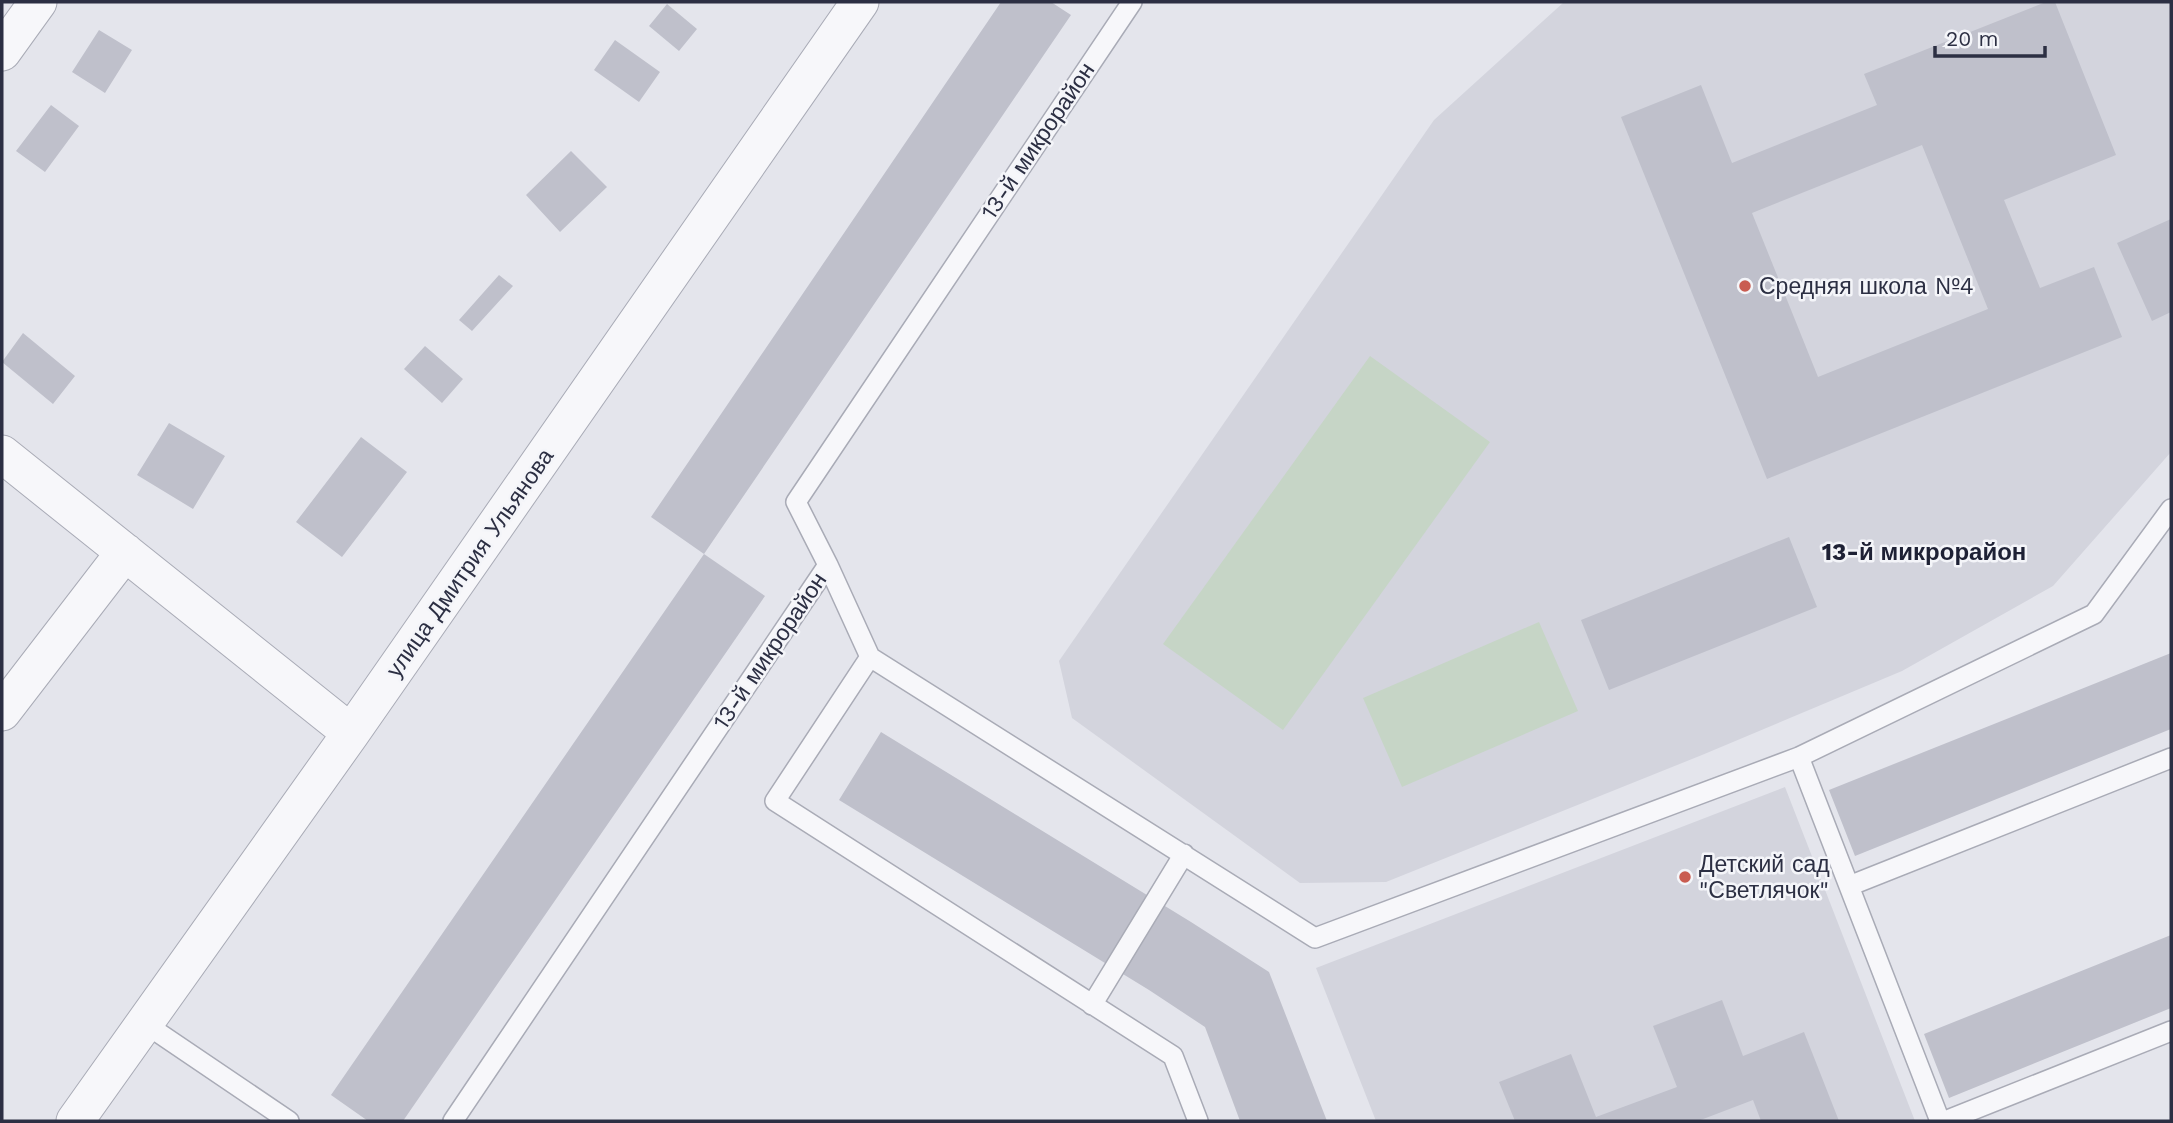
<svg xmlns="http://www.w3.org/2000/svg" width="2173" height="1123" font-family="'Work Sans',sans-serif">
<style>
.built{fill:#d3d4dd}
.green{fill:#c6d5c6}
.building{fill:#bfc0cb;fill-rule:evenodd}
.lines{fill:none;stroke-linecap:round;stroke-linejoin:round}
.lane-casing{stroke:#a9abb6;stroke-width:22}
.street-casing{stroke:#a9abb6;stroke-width:39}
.lane{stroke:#f7f7fa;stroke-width:19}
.street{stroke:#f7f7fa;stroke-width:37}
.poi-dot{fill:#c95c51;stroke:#f4f5f9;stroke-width:2.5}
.labels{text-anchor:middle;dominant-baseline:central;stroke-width:5;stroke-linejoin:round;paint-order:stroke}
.street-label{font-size:23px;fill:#2c2f43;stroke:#f4f5f9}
.poi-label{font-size:23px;fill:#2c2f43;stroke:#f4f5f9;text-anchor:start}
.neighbourhood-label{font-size:24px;font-weight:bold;fill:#1e2135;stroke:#f4f5f9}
</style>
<rect width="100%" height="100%" fill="#e4e5ec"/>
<!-- built -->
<path class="built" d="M1564,2H2171V452L2053,586L1902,671L1702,755L1386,882L1300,883L1072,718L1059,661L1434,120Z
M1785,787L1915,1121H1376L1316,968Z"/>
<!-- green -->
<path class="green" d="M1370,356L1490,442L1283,730L1163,644Z
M1539,622L1578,711L1402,787L1363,698Z"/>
<!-- building -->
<path class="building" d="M1001,2H1051L1071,15L704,554L765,596L403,1121H368L331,1095L704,554L651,517Z
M2046,2H2055L2116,155L2004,200L2040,288L2094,267L2122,337L1767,479L1621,117L1701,85L1732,163L1877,105L1864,74ZM1922,145L1988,309L1818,377L1752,213Z
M667,4L697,29L679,51L649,26Z
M99,30L132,50L105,93L72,72Z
M615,40L660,72L639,102L594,70Z
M51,105L79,126L45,172L16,151Z
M571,151L607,187L560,232L526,195Z
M2171,219V312L2152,321L2117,243Z
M499,275L513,286L472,331L459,320Z
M23,333L75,376L53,404L2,362Z
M425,346L463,379L442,403L404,369Z
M169,423L225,456L193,509L137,475Z
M361,437L407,472L342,557L296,522Z
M1789,537L1817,607L1609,690L1581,620Z
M2171,653V729L1855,856L1829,790Z
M881,732L1191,922L1269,972L1327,1121H1240L1205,1027L1149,990L839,800Z
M2171,935V1008L1949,1098L1924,1034Z
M1722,1000L1743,1056L1804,1032L1839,1121H1761L1753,1100L1698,1121H1515L1499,1082L1571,1054L1596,1117L1677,1087L1653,1026Z"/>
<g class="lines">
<!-- lane casing -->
<g class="lane-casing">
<path id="lane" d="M828,565L870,657L1315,938L1799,757L2094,614L2171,509
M870,657L775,801L1173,1056L1198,1121
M1799,757L1940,1121
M1849,886L2171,758
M1092,1005L1184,854
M144,1023L289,1121
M453,1121L828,565L796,502L1132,2
M1945,1121L2171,1031"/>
</g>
<!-- street casing -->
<g class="street-casing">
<path id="street" d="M2,52L38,2
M2,454L351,733
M2,712L125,552
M75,1121L351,733L860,2"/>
</g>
<!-- lane -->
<use href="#lane" class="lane"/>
<!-- street -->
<use href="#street" class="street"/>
</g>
<!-- markers -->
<g class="poi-dot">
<circle cx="1745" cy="286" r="7"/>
<circle cx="1685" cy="877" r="7"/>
</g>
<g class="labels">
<!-- street labels -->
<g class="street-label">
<text transform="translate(1038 141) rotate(-56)">13-й микрорайон</text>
<text transform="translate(470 563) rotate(-55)">улица Дмитрия Ульянова</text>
<text transform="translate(770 651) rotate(-56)">13-й микрорайон</text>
</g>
<!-- poi labels -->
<g class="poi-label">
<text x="1759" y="286">Средняя школа №4</text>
<text x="1699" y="864">Детский сад<tspan x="1699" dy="26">"Светлячок"</tspan></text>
</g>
<!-- neighbourhood labels -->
<g class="neighbourhood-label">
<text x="1924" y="552">13-й микрорайон</text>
</g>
</g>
<!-- border -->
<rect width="2173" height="1123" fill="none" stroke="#2c2f43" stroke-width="7"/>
<!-- scale -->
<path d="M1935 46v10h110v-10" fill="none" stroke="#2c2f43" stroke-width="3.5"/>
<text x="1946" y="46" font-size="21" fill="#2c2f43" stroke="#f4f5f9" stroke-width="5" paint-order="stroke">20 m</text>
</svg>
